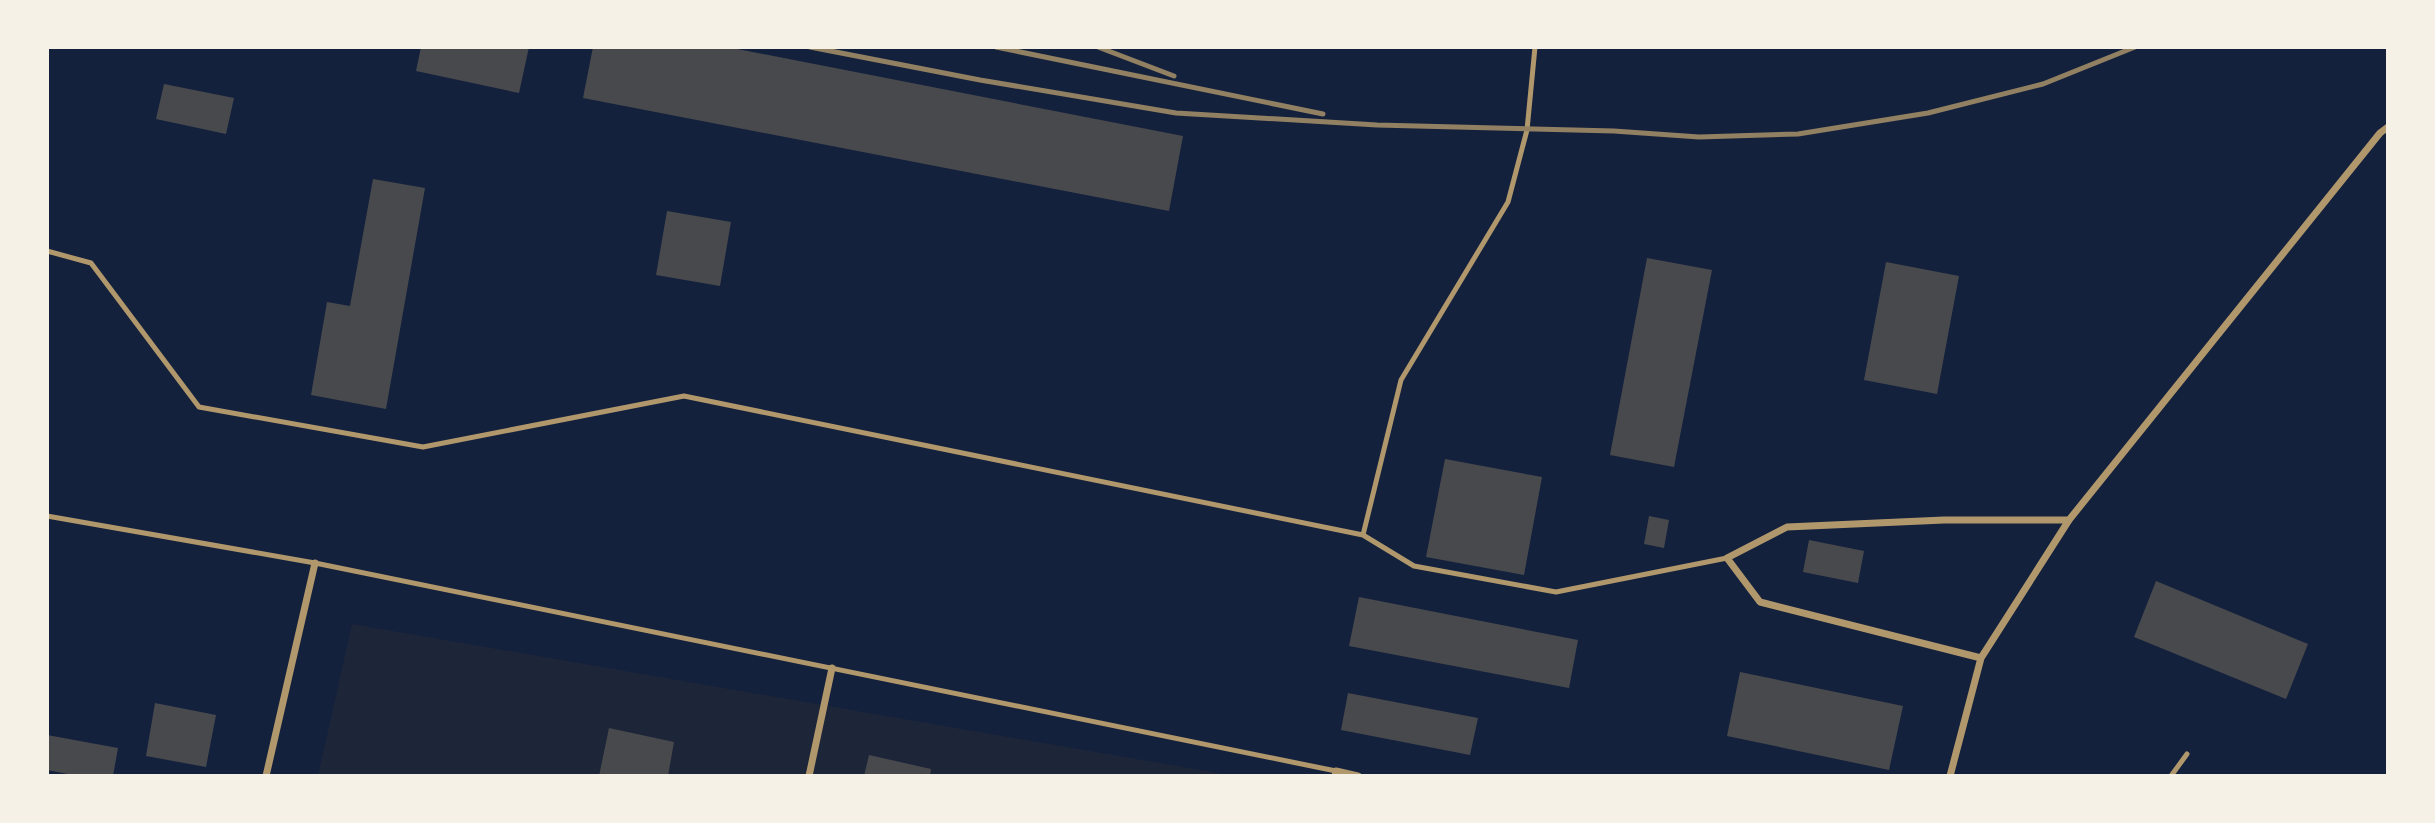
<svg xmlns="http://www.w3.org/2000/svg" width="2435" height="823" font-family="'Source Serif 4',serif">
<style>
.green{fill:#1d2539}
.building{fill:#48494c}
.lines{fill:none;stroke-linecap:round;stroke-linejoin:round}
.service{stroke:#b1986c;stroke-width:5}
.minor{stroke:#b1986c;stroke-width:7}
.rail{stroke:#918062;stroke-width:5}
</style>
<rect width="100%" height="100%" fill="#14213d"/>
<!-- green -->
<path class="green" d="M352,624L1235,776H318Z"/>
<!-- building -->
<path class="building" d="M421,47H529L519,93L416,71Z
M593,47H727L1183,136L1169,211L583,98Z
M164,84L234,98L226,134L156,119Z
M373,179L425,188L386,409L311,395L327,302L350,306Z
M667,211L731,222L720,286L656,275Z
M1647,258L1712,270L1674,467L1610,455Z
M1886,262L1959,276L1937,394L1864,380Z
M1445,459L1542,477L1524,575L1426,557Z
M1649,516L1669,520L1664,548L1644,544Z
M1809,540L1864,551L1858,583L1803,572Z
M2156,581L2308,644L2286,699L2134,637Z
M1359,597L1578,640L1569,688L1349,646Z
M1740,672L1903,706L1889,770L1727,736Z
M1348,693L1478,718L1470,755L1341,730Z
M155,703L216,715L206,767L146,756Z
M609,728L674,742L668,776H599Z
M47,735L118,748L113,776H78L47,770Z
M869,755L931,769L930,776H864Z"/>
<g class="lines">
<!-- service -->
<path class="service" d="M1535,47L1527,130L1508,202L1401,380L1363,535L1414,566L1556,592L1727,558
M47,251L91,263L199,407L423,447L684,396L1363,535
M47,516L315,563L1336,771
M2171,776L2187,754"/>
<!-- minor -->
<path class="minor" d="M1981,658L1760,602L1727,558L1787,527L1944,520H2069
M266,776L315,563
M809,776L832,668
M1335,776L1336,771L1358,776
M1950,776L1981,658L2069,520L2380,133L2388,127"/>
<!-- rail -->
<path class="rail" d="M810,47L980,80L1176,113L1377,125L1614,131L1699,137L1798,134L1928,113L2043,84L2135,47
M996,47L1323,114
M1098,47L1174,76"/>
</g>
<!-- border -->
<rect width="2435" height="823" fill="none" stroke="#f6f1e7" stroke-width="98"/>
</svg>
